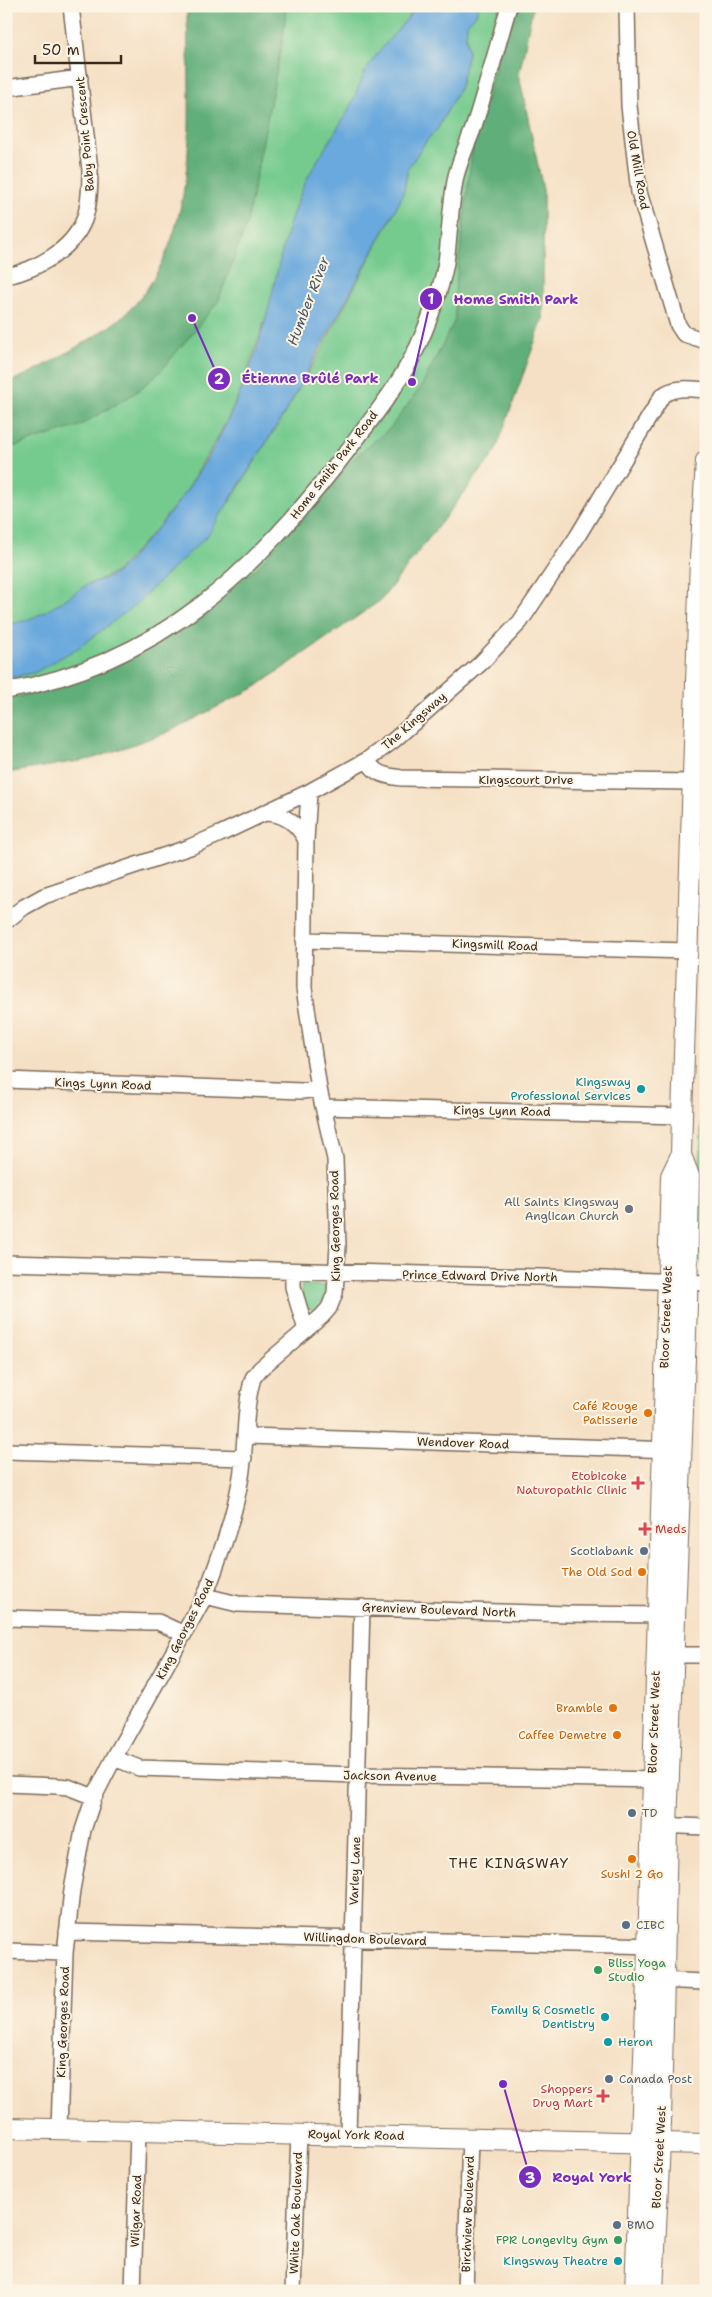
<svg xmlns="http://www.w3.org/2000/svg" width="712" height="2297" font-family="'Shantell Sans',sans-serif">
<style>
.green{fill:#75ca8e;stroke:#587a56}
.forest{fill:#60ae79;stroke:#4e6c4c}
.water{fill:#6aa9dd;stroke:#526a7e}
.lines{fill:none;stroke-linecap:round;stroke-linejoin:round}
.minor-casing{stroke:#7c6a58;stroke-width:18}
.major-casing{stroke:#7c6a58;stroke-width:22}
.minor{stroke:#fff;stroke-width:15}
.major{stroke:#fff;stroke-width:20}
.culture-dot{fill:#0f9aa8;stroke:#fcf5e5;stroke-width:2}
.worship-dot{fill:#6b7280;stroke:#fcf5e5;stroke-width:2}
.food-dot{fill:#e8710a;stroke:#fcf5e5;stroke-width:2}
.health-dot{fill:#e0444e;stroke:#fcf5e5;stroke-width:2}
.service-dot{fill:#5c6f8a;stroke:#fcf5e5;stroke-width:2}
.leisure-dot{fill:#2e9e5b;stroke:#fcf5e5;stroke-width:2}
.labels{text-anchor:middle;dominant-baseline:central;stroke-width:4;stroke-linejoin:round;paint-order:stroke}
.street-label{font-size:12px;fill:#3b2a1e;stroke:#fcf5e5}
.culture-label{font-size:12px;fill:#0d838f;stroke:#fcf5e5;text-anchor:end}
.worship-label{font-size:12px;fill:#5b616d;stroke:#fcf5e5;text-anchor:end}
.food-label{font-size:12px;fill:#c56008;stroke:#fcf5e5;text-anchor:end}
.health-label{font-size:12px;fill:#be3a42;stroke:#fcf5e5;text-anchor:end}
.service-label{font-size:12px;fill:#4e5e75;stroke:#fcf5e5;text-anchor:start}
.leisure-label{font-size:12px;fill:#27864d;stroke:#fcf5e5;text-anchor:start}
.water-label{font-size:14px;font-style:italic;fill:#4b5661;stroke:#fcf5e5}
.neighbourhood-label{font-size:14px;letter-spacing:1px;fill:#3b2a1e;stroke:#fcf5e5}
.leader{fill:none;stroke:#7b2cbf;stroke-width:2}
.callout-dot{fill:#7b2cbf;stroke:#fcf5e5;stroke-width:2}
.mark-label{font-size:15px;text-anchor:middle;font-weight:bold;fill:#fff}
.callout-label{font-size:14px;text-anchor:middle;font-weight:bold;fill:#7b2cbf;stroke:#fcf5e5;stroke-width:4;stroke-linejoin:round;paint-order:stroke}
</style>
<rect width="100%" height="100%" fill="#fcf5e5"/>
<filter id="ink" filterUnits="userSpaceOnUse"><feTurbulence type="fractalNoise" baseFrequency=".02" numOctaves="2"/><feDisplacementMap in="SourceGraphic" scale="10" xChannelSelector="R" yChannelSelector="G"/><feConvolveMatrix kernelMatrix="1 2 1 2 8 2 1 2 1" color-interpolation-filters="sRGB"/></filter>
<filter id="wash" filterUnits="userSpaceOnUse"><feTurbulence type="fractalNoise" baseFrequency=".0096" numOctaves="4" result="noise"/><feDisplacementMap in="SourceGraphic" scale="20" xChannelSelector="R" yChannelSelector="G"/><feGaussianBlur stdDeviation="1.12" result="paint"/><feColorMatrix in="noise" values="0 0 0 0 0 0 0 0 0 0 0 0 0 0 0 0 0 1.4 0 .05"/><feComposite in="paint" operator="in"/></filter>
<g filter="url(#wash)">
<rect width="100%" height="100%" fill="#f5e0c5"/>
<!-- green -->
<path class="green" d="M187,6H416C401,29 382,48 366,71L270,305L241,390L227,421L187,490L159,526L116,572L87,585L57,606L22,623L6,624V383C29,375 49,363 70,351C96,336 124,320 142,296C203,214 188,103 187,6Z
M479,6H533L519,75L543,190V319L495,452L381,600L254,688L166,733L91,759L6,773V679L36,672L136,604L166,575L231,500L286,411L319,354L399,203L404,190L408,168L427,140L438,128L460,87L468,52L466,38L467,24L476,14Z
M706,968V1265H702L697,1259Z
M302,1284L330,1286L326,1299L313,1310L307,1308L301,1290Z"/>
<!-- forest -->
<path class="forest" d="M187,6H286L284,32L247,223L218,302L160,372L135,393L79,426L6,449V383C29,375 49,363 70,351C96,336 124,320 142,296C203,213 188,103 187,6Z
M513,6H533L519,75L543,190V319L495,453L381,600L254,688L166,733L91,759L6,773V700L37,692L130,659L210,606L258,567L345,466L391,427L421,387L455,320V292L473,145Z"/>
<!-- water -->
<path class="water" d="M416,6H479L476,14L467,24L466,38L468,52L460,87L438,128L427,140L408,168L404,190L399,203L286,411L208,535L136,604L81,646L36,672L6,679V624C37,622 60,602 85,586C95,580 108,579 117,572C127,564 135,552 144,543C205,478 248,392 269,306C279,267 286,226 302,190C314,162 334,136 349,109C356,97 359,82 366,70C380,47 401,29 416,6Z"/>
</g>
<g filter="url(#ink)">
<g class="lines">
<!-- minor casing -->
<g class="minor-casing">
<path id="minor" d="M627,6L629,106L639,192L678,325L684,334L706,341
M6,88L80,78
M6,276C24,273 37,266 52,257C87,233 90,210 90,170L71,6
M6,691C161,663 256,570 348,450C376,414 407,375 424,332C433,310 442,286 446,262C450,234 450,205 456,176C460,160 467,145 473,129C486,89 497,47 509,6
M367,760C377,776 384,775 401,778L693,782
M265,813C285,814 297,823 306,840
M6,921L24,907L44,896L190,847L220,834L309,792L367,760L394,740L481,663L520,622L577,537L662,396C674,386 691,389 706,390
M304,940L687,951
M6,1080L302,1091L319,1089
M323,1107L682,1116
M6,1263L577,1278L706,1283
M293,1271V1287L306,1330
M246,1436L674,1450
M6,1451L244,1458
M205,1596L238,1604L568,1614L667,1615
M6,1618L150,1622H158L184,1634
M665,1655H706
M114,1758L139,1768L358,1775L662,1780
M6,1784L57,1786L68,1787L94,1797
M657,1825L706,1827
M67,1932L657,1946
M6,1951L65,1953
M655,1980L706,1982
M59,2129L65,1953L72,1890L83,1830L94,1797L114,1758L205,1596C219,1559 233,1521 240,1482C247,1448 243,1411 253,1378L260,1369L322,1316L329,1308L335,1293L338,1246L335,1159L319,1089L304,988L306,840L309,792
M348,2135L362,1607
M133,2291L138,2131
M293,2291L299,2134
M465,2291L470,2138"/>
</g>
<!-- major casing -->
<g class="major-casing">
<path id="major" d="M6,2128L706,2144
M635,2291L647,1980L671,1176L681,1155
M653,2291L661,2121L667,1826L687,1306L689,1176L681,1155L682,1116L700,559L706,461"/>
</g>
<!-- minor -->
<use href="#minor" class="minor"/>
<!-- major -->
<use href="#major" class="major"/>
</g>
</g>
<!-- markers -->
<g class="culture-dot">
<circle cx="641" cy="1089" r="5"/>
<circle cx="605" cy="2017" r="5"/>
<circle cx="608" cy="2042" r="5"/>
<circle cx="618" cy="2261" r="5"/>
</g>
<circle class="worship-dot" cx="629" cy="1209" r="5"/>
<g class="food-dot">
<circle cx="648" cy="1413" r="5"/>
<circle cx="642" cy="1572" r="5"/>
<circle cx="613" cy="1708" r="5"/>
<circle cx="617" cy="1735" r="5"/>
<circle cx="632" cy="1859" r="5"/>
</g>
<g class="health-dot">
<path d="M635.5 1475.5h5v5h5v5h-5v5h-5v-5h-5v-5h5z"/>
<path d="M642.5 1521.5h5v5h5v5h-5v5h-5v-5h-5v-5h5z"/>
<path d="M600.5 2088.5h5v5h5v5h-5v5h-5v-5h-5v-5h5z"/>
</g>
<g class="service-dot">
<circle cx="644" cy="1551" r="5"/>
<circle cx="632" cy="1813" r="5"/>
<circle cx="626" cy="1925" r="5"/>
<circle cx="609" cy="2079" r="5"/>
<circle cx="617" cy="2225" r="5"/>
</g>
<g class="leisure-dot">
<circle cx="598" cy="1970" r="5"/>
<circle cx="618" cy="2240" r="5"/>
</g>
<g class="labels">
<!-- street labels -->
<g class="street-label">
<text transform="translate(85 134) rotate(-95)">Baby Point Crescent</text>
<text transform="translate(638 170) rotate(80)">Old Mill Road</text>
<text transform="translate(334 465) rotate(-52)">Home Smith Park Road</text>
<text transform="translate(414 721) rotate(-41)">The Kingsway</text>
<text x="526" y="780">Kingscourt Drive</text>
<text transform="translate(495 945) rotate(2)">Kingsmill Road</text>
<text transform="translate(103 1084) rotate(2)">Kings Lynn Road</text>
<text transform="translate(502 1111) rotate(1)">Kings Lynn Road</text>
<text transform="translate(335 1226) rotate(-91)">King Georges Road</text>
<text transform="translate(480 1276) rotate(1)">Prince Edward Drive North</text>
<text transform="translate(666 1317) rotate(-88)">Bloor Street West</text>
<text transform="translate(463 1443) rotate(2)">Wendover Road</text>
<text transform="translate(439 1610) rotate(2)">Grenview Boulevard North</text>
<text transform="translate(185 1629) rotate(-63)">King Georges Road</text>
<text transform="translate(654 1722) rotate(-88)">Bloor Street West</text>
<text transform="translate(390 1776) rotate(1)">Jackson Avenue</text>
<text transform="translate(355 1871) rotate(-88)">Varley Lane</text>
<text transform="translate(365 1939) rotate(2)">Willingdon Boulevard</text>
<text transform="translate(63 2022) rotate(-88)">King Georges Road</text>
<text transform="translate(356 2135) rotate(1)">Royal York Road</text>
<text transform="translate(659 2157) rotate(-87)">Bloor Street West</text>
<text transform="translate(136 2211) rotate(-88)">Wilgar Road</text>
<text transform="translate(296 2213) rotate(-88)">White Oak Boulevard</text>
<text transform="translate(468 2214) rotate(-88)">Birchview Boulevard</text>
</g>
<!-- culture labels -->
<g class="culture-label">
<text x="631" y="1082">Kingsway<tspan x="631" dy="14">Professional Services</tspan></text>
<text x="595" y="2010">Family &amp; Cosmetic<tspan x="595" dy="14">Dentistry</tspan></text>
<text x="618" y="2042" text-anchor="start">Heron</text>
<text x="608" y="2261">Kingsway Theatre</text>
</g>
<!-- worship labels -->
<g class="worship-label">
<text x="619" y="1202">All Saints Kingsway<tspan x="619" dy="14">Anglican Church</tspan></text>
</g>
<!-- food labels -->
<g class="food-label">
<text x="638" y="1406">Café Rouge<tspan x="638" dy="14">Patisserie</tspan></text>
<text x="632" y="1572">The Old Sod</text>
<text x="603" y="1708">Bramble</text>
<text x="607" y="1735">Caffee Demetre</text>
<text x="632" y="1874" text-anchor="middle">Sushi 2 Go</text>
</g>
<!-- health labels -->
<g class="health-label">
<text x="627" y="1476">Etobicoke<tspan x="627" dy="14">Naturopathic Clinic</tspan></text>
<text x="655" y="1529" text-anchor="start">Meds</text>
<text x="593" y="2089">Shoppers<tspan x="593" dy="14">Drug Mart</tspan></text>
</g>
<!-- service labels -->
<g class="service-label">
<text x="634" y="1551" text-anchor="end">Scotiabank</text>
<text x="642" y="1813">TD</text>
<text x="636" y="1925">CIBC</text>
<text x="619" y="2079">Canada Post</text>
<text x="627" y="2225">BMO</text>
</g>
<!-- leisure labels -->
<g class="leisure-label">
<text x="608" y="1963">Bliss Yoga<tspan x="608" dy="14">Studio</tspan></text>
<text x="608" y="2240" text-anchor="end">FPR Longevity Gym</text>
</g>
<!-- water labels -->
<g class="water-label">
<text transform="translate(308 301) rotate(-69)">Humber River</text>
</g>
<!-- neighbourhood labels -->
<g class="neighbourhood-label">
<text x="509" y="1863">THE KINGSWAY</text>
</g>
</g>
<!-- callouts -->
<path class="leader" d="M412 382L431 299M192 318L219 379M503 2084L530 2177"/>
<g class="callout-dot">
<circle cx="412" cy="382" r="5"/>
<circle cx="192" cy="318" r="5"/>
<circle cx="503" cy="2084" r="5"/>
<circle cx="431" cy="299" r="12"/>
<circle cx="219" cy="379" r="12"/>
<circle cx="530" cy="2177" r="12"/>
</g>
<g class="mark-label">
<text x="431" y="304">1</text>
<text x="219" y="384">2</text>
<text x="530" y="2183">3</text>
</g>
<g class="callout-label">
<text x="516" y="304">Home Smith Park</text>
<text x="310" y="383">Étienne Brûlé Park</text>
<text x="592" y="2182">Royal York</text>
</g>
<!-- margin -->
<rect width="712" height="2297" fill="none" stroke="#fcf5e5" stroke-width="25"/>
<!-- scale -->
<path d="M35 55v8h86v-8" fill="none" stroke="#3b2a1e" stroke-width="2.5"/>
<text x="42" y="55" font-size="15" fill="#3b2a1e" stroke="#fcf5e5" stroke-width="4" paint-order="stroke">50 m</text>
</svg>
